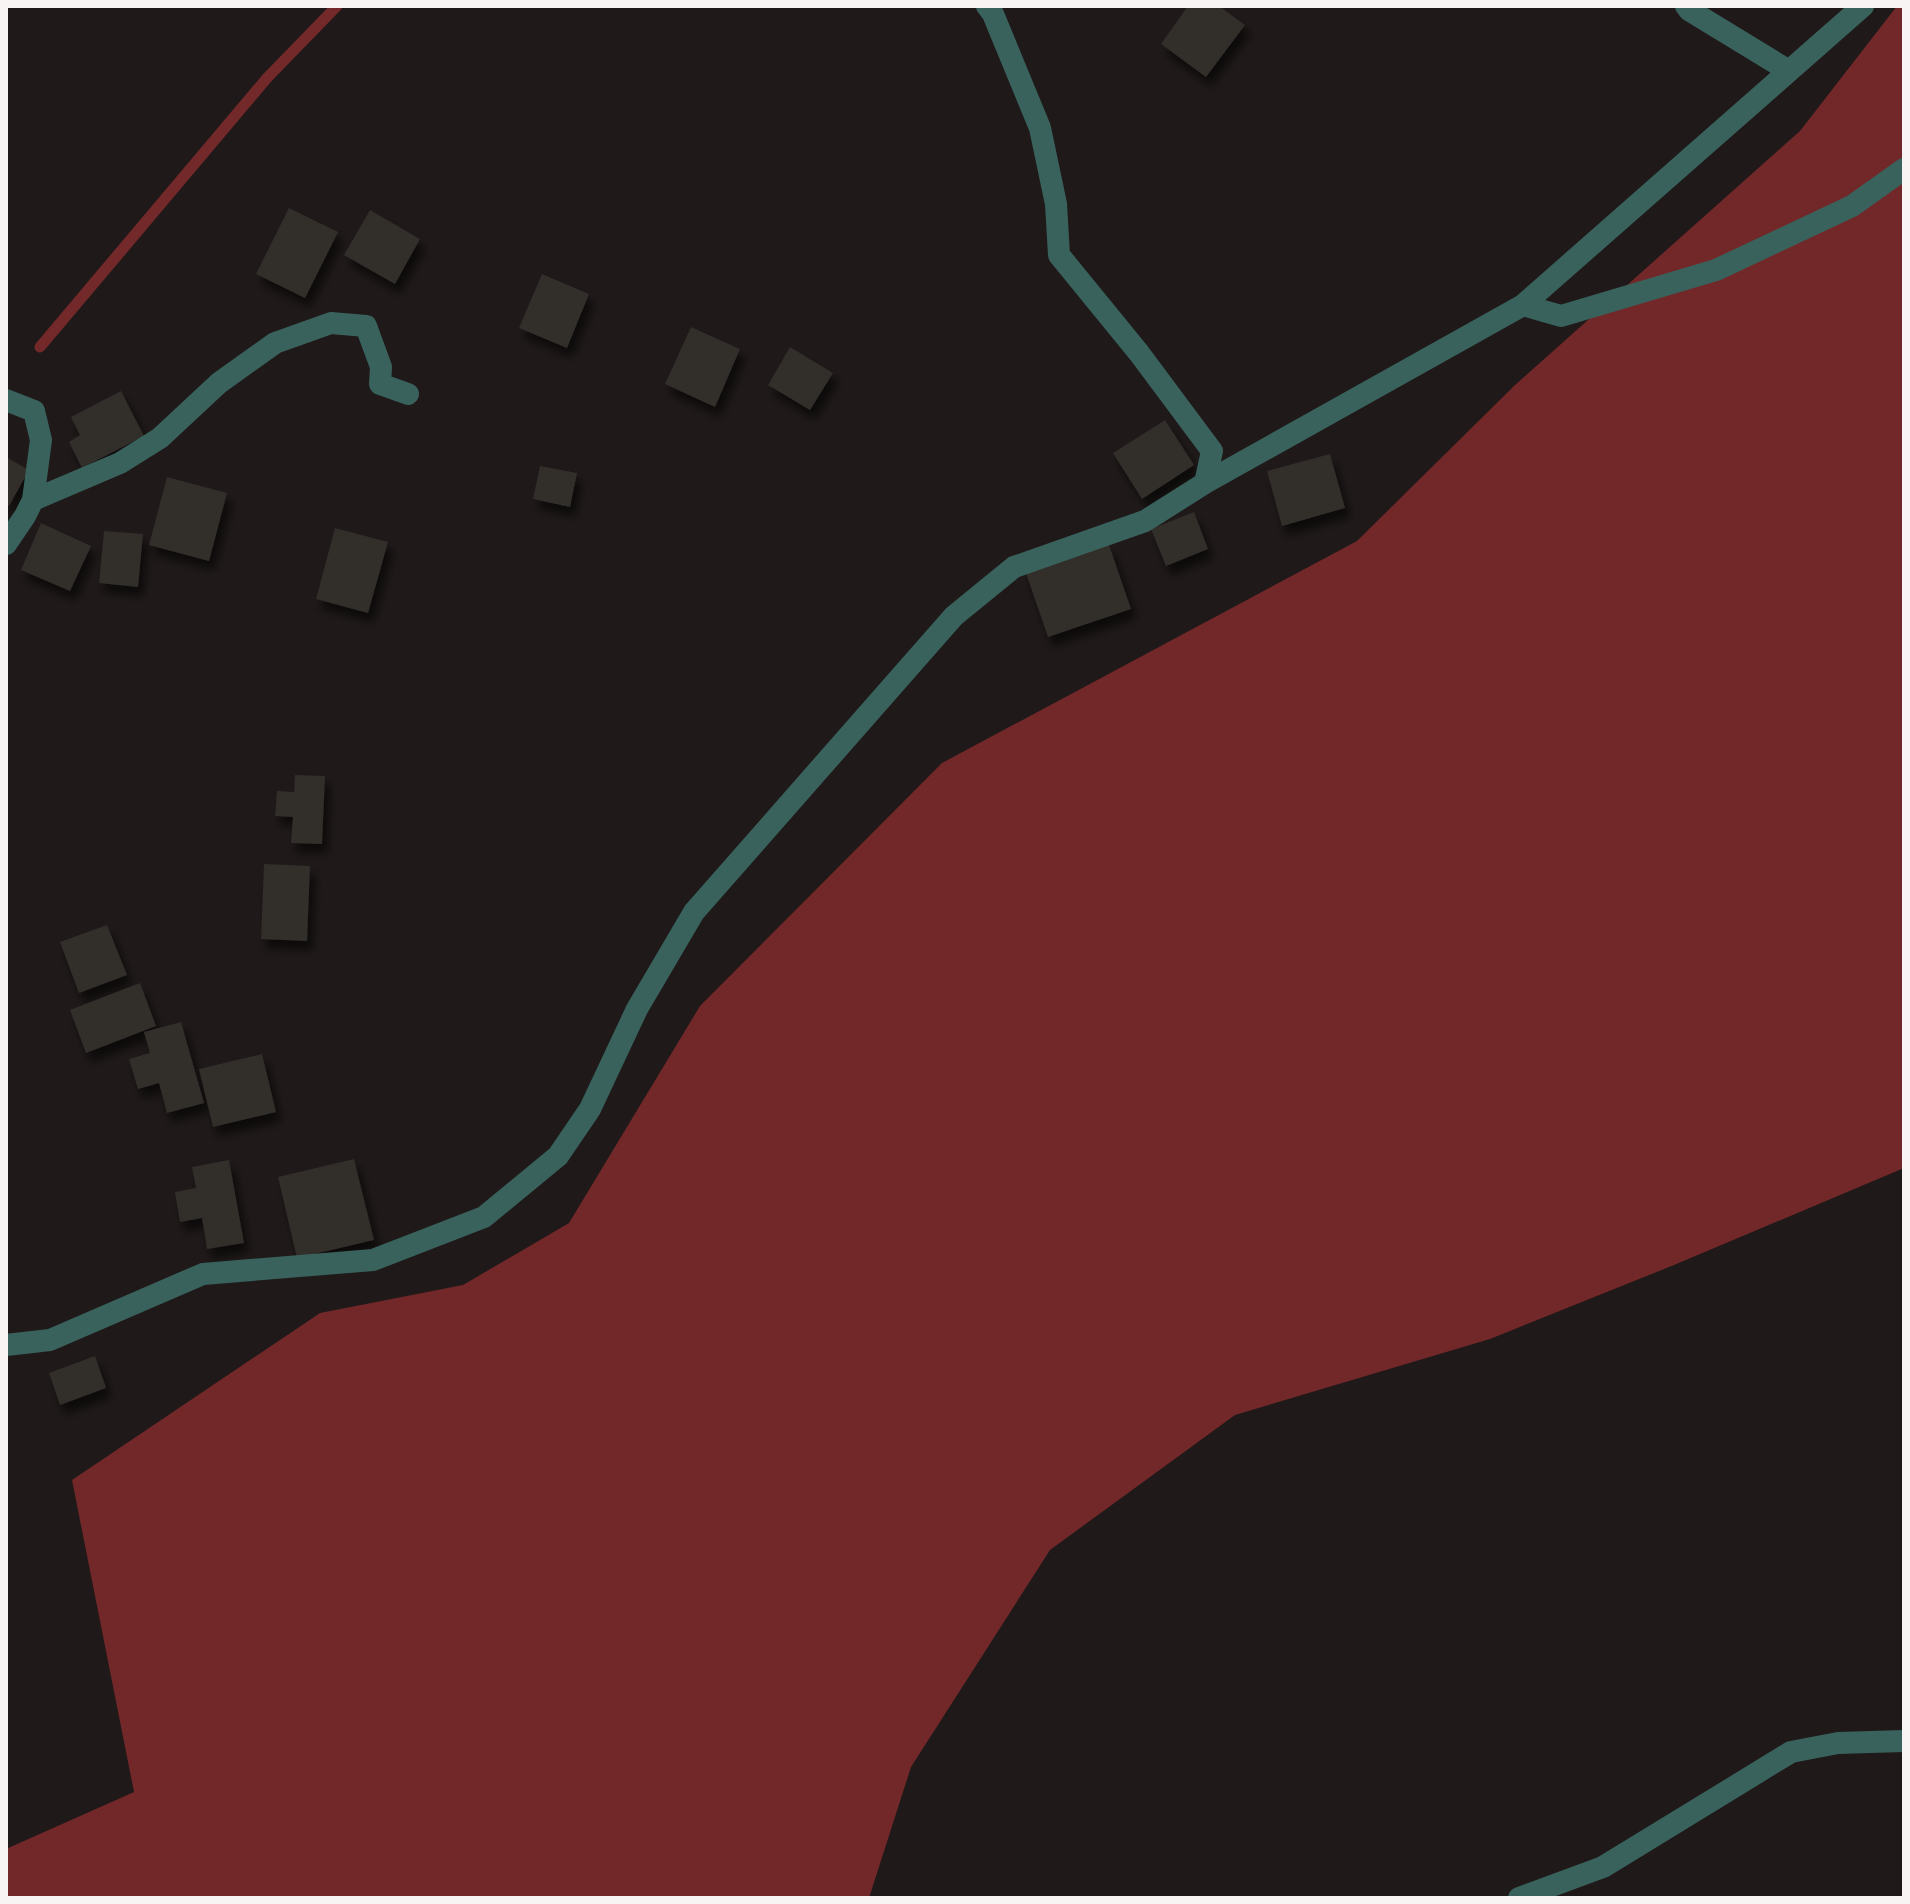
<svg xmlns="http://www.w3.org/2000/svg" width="1910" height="1904" font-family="'Fira Sans Condensed',sans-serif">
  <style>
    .forest { fill: #722829 }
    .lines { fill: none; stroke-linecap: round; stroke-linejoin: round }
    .stream { stroke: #73292a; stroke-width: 11 }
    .building { fill: #332d2c; filter: url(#shadow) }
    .minor { stroke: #39625c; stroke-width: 22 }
  </style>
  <defs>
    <filter id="shadow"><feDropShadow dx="5" dy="9" stdDeviation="4" flood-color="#0009"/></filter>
  </defs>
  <rect width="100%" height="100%" fill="#1f1919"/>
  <path class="forest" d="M 1897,6 L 1904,6 L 1904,1168 L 1674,1265 L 1490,1339 L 1235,1415 L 1050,1550 L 911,1767 L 869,1898 L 6,1898 L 6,1849 L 134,1792 L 72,1480 L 320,1313 L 463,1285 L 569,1223 L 700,1006 L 942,763 L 1357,541 L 1515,385 L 1800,131 Z"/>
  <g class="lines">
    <path class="stream" d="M 40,347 L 267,78 L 337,6"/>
  </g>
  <path class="building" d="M 1188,6 L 1219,6 L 1245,25 L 1206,77 L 1161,44 Z
    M 289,208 L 338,232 L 305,298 L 256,274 Z
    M 370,210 L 420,239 L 395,284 L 344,255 Z
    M 542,274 L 589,294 L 567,348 L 519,328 Z
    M 691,327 L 740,349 L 715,407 L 665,384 Z
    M 790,347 L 833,373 L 810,410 L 768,385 Z
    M 121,391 L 144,436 L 82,468 L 69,442 L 80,435 L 71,417 Z
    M 1165,420 L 1194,465 L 1142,499 L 1113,453 Z
    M 1330,454 L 1345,508 L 1282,526 L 1267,471 Z
    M 6,457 L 29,470 L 9,506 L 6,504 Z
    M 540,466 L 577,473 L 570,507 L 533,499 Z
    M 167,477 L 227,493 L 209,561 L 149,545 Z
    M 1194,512 L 1208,549 L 1166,566 L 1151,529 Z
    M 41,523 L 91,546 L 70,591 L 21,570 Z
    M 335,528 L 388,542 L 368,613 L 316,599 Z
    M 104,531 L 143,534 L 138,587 L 99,583 Z
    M 1109,545 L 1131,609 L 1048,637 L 1026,573 Z
    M 295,775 L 325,776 L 322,844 L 291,843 L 293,817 L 275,816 L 277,791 L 294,792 Z
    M 264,864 L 310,866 L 307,941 L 261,939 Z
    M 107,925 L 127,975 L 79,993 L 60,942 Z
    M 140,983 L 156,1026 L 86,1053 L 70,1010 Z
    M 181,1022 L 204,1103 L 167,1113 L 159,1083 L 138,1089 L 129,1059 L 150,1053 L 144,1032 Z
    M 262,1054 L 276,1112 L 213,1127 L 199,1069 Z
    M 354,1159 L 374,1240 L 297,1258 L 278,1177 Z
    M 229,1160 L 244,1243 L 207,1249 L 202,1218 L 180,1222 L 175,1192 L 196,1188 L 192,1167 Z
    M 95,1356 L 106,1388 L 60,1405 L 49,1373 Z"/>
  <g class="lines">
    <path class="minor" d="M 1686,6 L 1689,10 L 1789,71
      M 1523,305 L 1561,316 L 1716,270 L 1852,206 L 1904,169
      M 6,400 L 34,411 L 41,440 L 33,500 L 25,516 L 6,544
      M 1205,483 L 1523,305 L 1863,6
      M 33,500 L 120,463 L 160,438 L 219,383 L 275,343 L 331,323 L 366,326 L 381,367 L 380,384 L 408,394
      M 6,1345 L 50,1340 L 203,1274 L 373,1260 L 484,1217 L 558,1156 L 590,1109 L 637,1009 L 694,912 L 954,616 L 1014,567 L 1145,521 L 1205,483 L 1212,451 L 1139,353 L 1059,255 L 1056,204 L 1040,128 L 993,14 L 987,6
      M 1519,1898 L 1603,1867 L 1791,1752 L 1838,1743 L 1904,1741"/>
  </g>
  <rect width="1910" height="1904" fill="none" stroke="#f8f4f3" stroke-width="16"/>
</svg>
